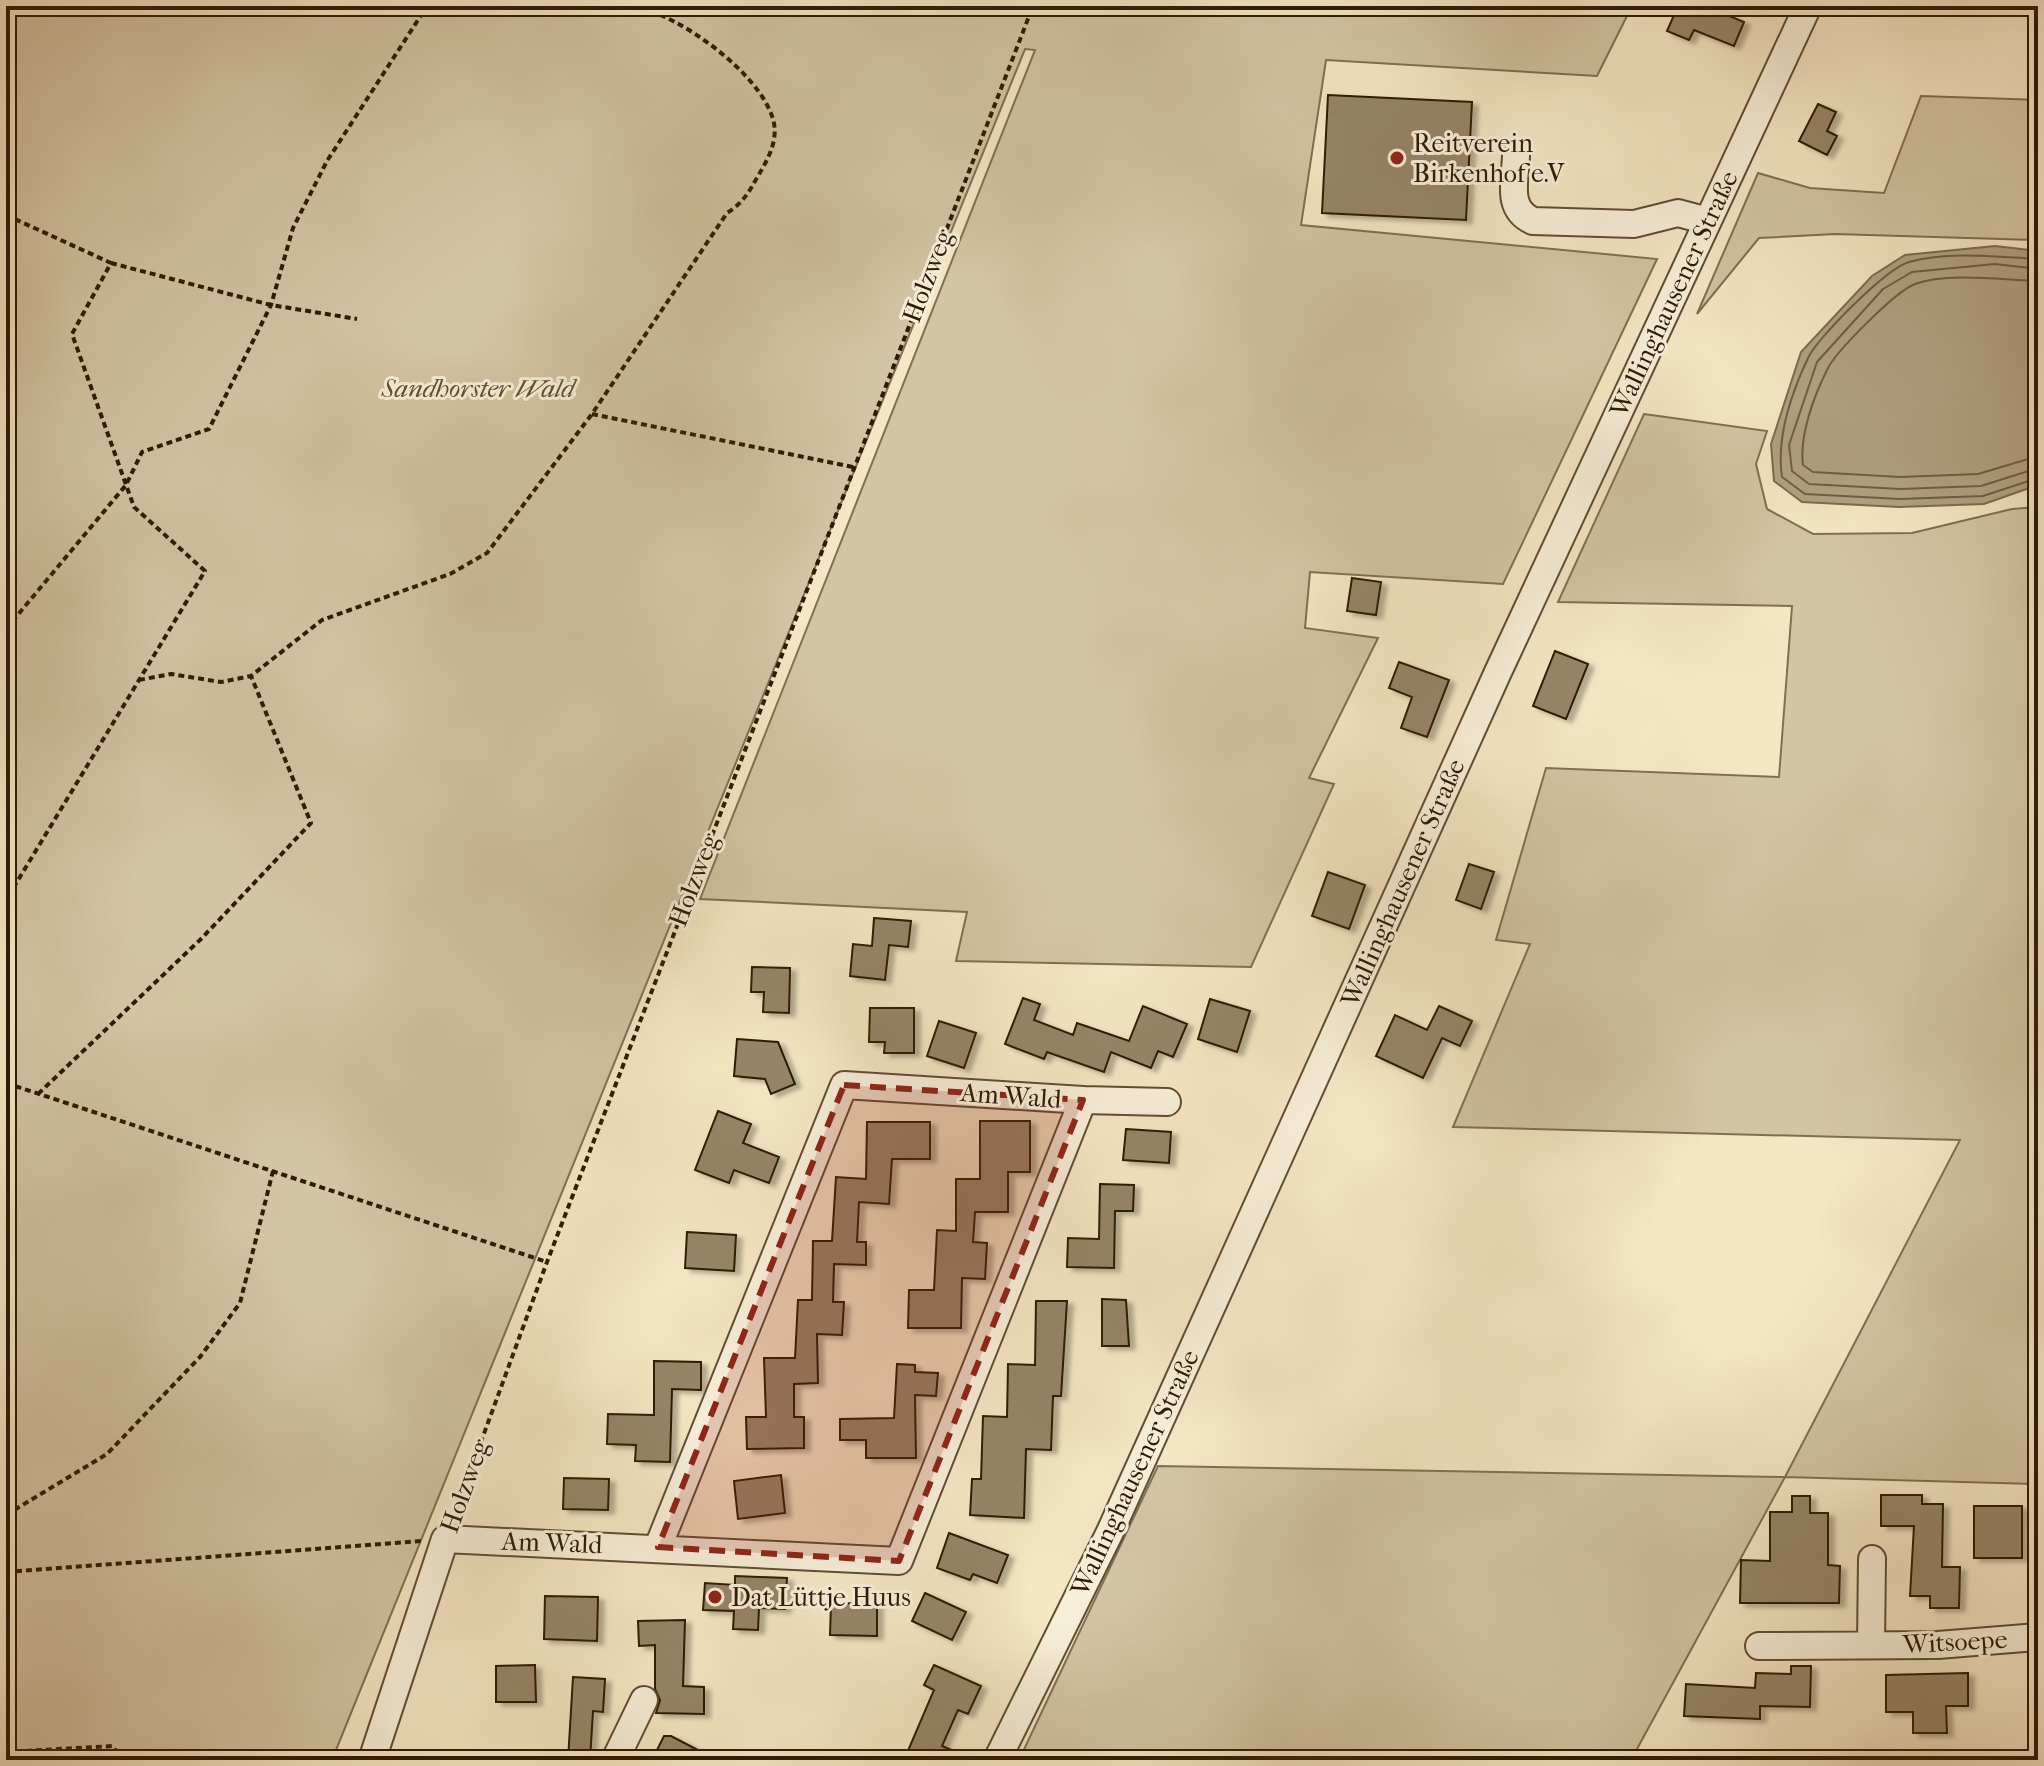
<svg xmlns="http://www.w3.org/2000/svg" width="2044" height="1766" font-family="'IM FELL French Canon',serif">
  <style>
    .green { fill: #d3c4a3; stroke: #816f54; stroke-width: 2 }
    .water { fill: #b2a183; stroke: #7e6b50; stroke-width: 2 }
    .lines { fill: none; stroke-linecap: round; stroke-linejoin: round }
    .shore { stroke: #705e44; stroke-width: 2 }
    .building { fill: #968568; stroke: #2f1a04; stroke-width: 2; filter: url(#shadow) }
    .minor-casing { stroke: #604d34; stroke-width: 30 }
    .path { stroke: #2f1a04; stroke-width: 4; stroke-dasharray: 6 4; stroke-linecap: butt }
    .minor { stroke: #f8efd9; stroke-width: 26 }
    .marked { fill: #8f2418; fill-opacity: 0.2; stroke: #8f2418; stroke-width: 6; stroke-dasharray: 16 10; stroke-linejoin: round }
    .poi-dot { fill: #8f2418; stroke: #f8efd9; stroke-width: 3 }
    .labels { text-anchor: middle; dominant-baseline: central; stroke-width: 6; stroke-linejoin: round; paint-order: stroke }
    .poi-label { font-size: 26px; fill: #2f1a04; stroke: #f8efd9; text-anchor: start }
    .street-label { font-size: 26px; fill: #2f1a04; stroke: #f8efd9 }
    .park-label { font-size: 26px; font-style: italic; fill: #604d34; stroke: #f8efd9 }
  </style>
  <defs>
    <filter id="shadow"><feDropShadow dx="6" dy="3.5" stdDeviation="2" flood-color="#0004"/></filter>
  </defs>
  <rect width="100%" height="100%" fill="#f5e7c4"/>
  <filter id="stains"><feTurbulence type="fractalNoise" baseFrequency=".0025" numOctaves="4"/><feColorMatrix values="0 0 0 0 .2 0 0 0 0 .09 0 0 0 0 .02 0 0 0 .5 -.17"/></filter>
  <radialGradient id="worn" r=".72"><stop offset=".6" stop-color="#630" stop-opacity="0"/><stop offset="1" stop-color="#630" stop-opacity=".3"/></radialGradient>
  <path class="green" d="M 6,6 L 1632,6 L 1597,76 L 1326,60 L 1301,225 L 1657,259 L 1503,584 L 1310,572 L 1305,628 L 1378,638 L 1309,778 L 1334,784 L 1251,967 L 956,961 L 967,912 L 700,899 L 1035,50 L 1025,49 L 332,1760 L 6,1760 Z
    M 1921,96 L 2038,100 L 2038,240 L 1835,234 L 1759,238 L 1697,314 L 1758,173 L 1810,188 L 1884,193 Z
    M 1644,414 L 1767,431 L 1756,464 L 1767,509 L 1813,534 L 1912,533 L 2012,509 L 2038,507 L 2038,1484 L 1785,1477 L 1631,1760 L 1019,1760 L 1158,1466 L 1785,1477 L 1960,1140 L 1453,1127 L 1530,944 L 1496,940 L 1546,768 L 1779,777 L 1792,606 L 1558,602 Z"/>
  <path class="water" d="M 1995,246 L 2038,251 L 2038,485 L 1984,504 L 1899,507 L 1802,502 L 1774,481 L 1771,444 L 1801,352 L 1872,276 L 1905,255 Z"/>
  <g class="lines">
    <path class="shore" d="M 2038,259 C 1996,257 1951,251 1909,262 C 1887,268 1817,338 1808,358 C 1791,394 1776,438 1782,477 L 1805,494 L 1900,499 L 1983,496 L 2038,478
      M 2038,269 L 1995,264 L 1912,272 L 1883,289 L 1817,362 L 1789,445 L 1792,471 L 1809,484 L 1900,489 L 1981,486 L 2038,468
      M 2038,281 C 2002,280 1949,272 1915,284 C 1896,291 1835,352 1827,370 C 1814,396 1799,436 1803,465 L 1813,472 L 1900,477 L 1978,474 L 2038,456"/>
  </g>
  <path class="building" d="M 1678,6 L 1705,6 L 1744,22 L 1734,46 L 1694,30 L 1689,40 L 1667,31 Z
    M 1328,95 L 1472,102 L 1466,220 L 1322,213 Z
    M 1818,104 L 1836,112 L 1827,131 L 1837,136 L 1827,155 L 1799,141 Z
    M 1352,578 L 1381,582 L 1376,615 L 1347,611 Z
    M 1555,651 L 1588,664 L 1566,719 L 1533,706 Z
    M 1399,662 L 1449,680 L 1427,737 L 1401,728 L 1412,697 L 1389,688 Z
    M 1469,864 L 1494,872 L 1481,909 L 1456,900 Z
    M 1328,872 L 1365,885 L 1349,929 L 1312,916 Z
    M 874,918 L 911,921 L 908,947 L 889,945 L 885,980 L 850,976 L 853,944 L 872,946 Z
    M 752,967 L 790,968 L 789,1013 L 763,1012 L 764,992 L 751,992 Z
    M 1023,998 L 1040,1004 L 1034,1020 L 1073,1035 L 1077,1023 L 1129,1041 L 1143,1006 L 1187,1024 L 1173,1057 L 1158,1051 L 1151,1068 L 1111,1052 L 1104,1072 L 1047,1052 L 1044,1059 L 1005,1044 Z
    M 1210,999 L 1250,1011 L 1237,1052 L 1198,1039 Z
    M 1439,1006 L 1472,1021 L 1460,1046 L 1442,1038 L 1423,1078 L 1376,1056 L 1395,1015 L 1427,1030 Z
    M 870,1008 L 914,1008 L 914,1053 L 884,1053 L 885,1042 L 869,1042 Z
    M 939,1021 L 976,1033 L 964,1068 L 927,1056 Z
    M 737,1039 L 778,1042 L 795,1084 L 771,1094 L 765,1079 L 734,1076 Z
    M 718,1111 L 751,1124 L 743,1143 L 779,1157 L 769,1183 L 734,1170 L 729,1183 L 695,1170 Z
    M 980,1121 L 1030,1121 L 1030,1172 L 1008,1172 L 1008,1212 L 975,1212 L 973,1242 L 987,1243 L 985,1279 L 962,1278 L 961,1328 L 908,1328 L 909,1290 L 934,1290 L 937,1230 L 956,1231 L 956,1179 L 980,1179 Z
    M 867,1122 L 930,1122 L 930,1159 L 892,1159 L 889,1204 L 859,1202 L 857,1242 L 866,1242 L 866,1265 L 834,1264 L 833,1302 L 844,1302 L 842,1335 L 817,1334 L 818,1383 L 794,1384 L 794,1417 L 804,1417 L 804,1448 L 747,1449 L 746,1417 L 766,1417 L 764,1358 L 795,1358 L 798,1300 L 812,1300 L 813,1241 L 832,1241 L 836,1177 L 866,1179 Z
    M 1126,1129 L 1171,1132 L 1169,1163 L 1123,1160 Z
    M 1100,1184 L 1134,1185 L 1133,1211 L 1115,1211 L 1114,1268 L 1067,1267 L 1068,1238 L 1099,1239 Z
    M 687,1232 L 736,1235 L 734,1271 L 685,1268 Z
    M 1102,1299 L 1126,1300 L 1129,1346 L 1102,1346 Z
    M 1036,1301 L 1067,1301 L 1061,1396 L 1053,1396 L 1051,1450 L 1026,1449 L 1024,1518 L 970,1515 L 972,1479 L 981,1479 L 983,1416 L 1007,1417 L 1008,1364 L 1035,1365 Z
    M 654,1361 L 701,1362 L 701,1390 L 672,1389 L 670,1462 L 635,1461 L 636,1445 L 607,1444 L 608,1414 L 654,1415 Z
    M 897,1364 L 915,1365 L 915,1372 L 938,1373 L 936,1396 L 915,1395 L 916,1458 L 866,1458 L 866,1440 L 840,1440 L 840,1419 L 894,1418 Z
    M 781,1475 L 785,1513 L 738,1519 L 734,1481 Z
    M 564,1478 L 609,1479 L 608,1510 L 563,1509 Z
    M 1881,1495 L 1922,1495 L 1922,1504 L 1943,1504 L 1942,1567 L 1960,1567 L 1959,1608 L 1930,1608 L 1930,1596 L 1910,1596 L 1914,1526 L 1881,1526 Z
    M 1792,1496 L 1810,1496 L 1810,1513 L 1828,1513 L 1828,1565 L 1840,1566 L 1839,1603 L 1740,1603 L 1741,1560 L 1770,1561 L 1770,1512 L 1792,1512 Z
    M 1974,1506 L 2022,1506 L 2022,1558 L 1974,1558 Z
    M 949,1533 L 1008,1555 L 997,1583 L 973,1574 L 970,1580 L 937,1568 Z
    M 735,1576 L 787,1578 L 785,1609 L 759,1608 L 758,1630 L 733,1629 L 734,1611 L 703,1610 L 705,1583 L 735,1585 Z
    M 925,1593 L 966,1612 L 952,1640 L 912,1621 Z
    M 545,1596 L 598,1597 L 597,1641 L 544,1639 Z
    M 831,1603 L 877,1604 L 877,1636 L 830,1635 Z
    M 685,1620 L 683,1686 L 704,1687 L 704,1714 L 656,1713 L 660,1700 L 655,1689 L 655,1645 L 639,1646 L 638,1621 Z
    M 535,1665 L 536,1702 L 496,1702 L 496,1666 Z
    M 934,1665 L 981,1686 L 968,1714 L 958,1710 L 942,1746 L 975,1760 L 904,1760 L 934,1690 L 924,1685 Z
    M 1791,1666 L 1811,1666 L 1810,1707 L 1760,1706 L 1760,1719 L 1684,1716 L 1686,1684 L 1755,1688 L 1756,1673 L 1791,1674 Z
    M 1968,1673 L 1968,1706 L 1946,1706 L 1947,1733 L 1913,1733 L 1913,1712 L 1886,1712 L 1886,1675 Z
    M 573,1677 L 605,1679 L 603,1712 L 593,1711 L 590,1760 L 568,1760 Z
    M 664,1736 L 671,1736 L 717,1760 L 652,1760 Z"/>
  <g class="lines">
    <g class="minor-casing">
      <path id="minor" d="M 1516,156 C 1515,182 1506,209 1533,221 L 1634,224 L 1678,213 L 1708,221
        M 1083,1100 L 1167,1102
        M 1871,1645 L 1872,1559
        M 1759,1646 L 1938,1645 L 2038,1637
        M 372,1760 L 445,1539 L 899,1561 L 1083,1100 L 844,1085 L 658,1547
        M 615,1760 L 644,1700
        M 997,1760 L 1110,1532 L 1498,672 L 1808,6"/>
    </g>
    <path class="path" d="M 6,215 L 111,263 L 72,334 L 134,507 L 205,571 L 6,900
      M 111,263 L 271,305 L 357,319
      M 592,414 L 853,467
      M 6,629 L 126,485 L 142,452 L 209,429 L 271,305 L 293,228 L 327,161 L 427,6
      M 139,680 L 171,674 L 221,682 L 251,676 L 322,620 L 450,574 L 487,553 L 592,414 L 727,213 C 743,203 749,192 758,176 C 768,159 779,140 773,119 C 759,72 680,16 635,6
      M 6,1083 L 547,1262
      M 38,1094 L 202,938 L 311,823 L 251,676
      M 6,1515 L 107,1454 L 200,1357 L 240,1303 L 273,1171
      M 453,1518 L 547,1262 L 1033,6
      M 6,1572 L 422,1541
      M 6,1752 L 113,1746 L 121,1760"/>
    <use href="#minor" class="minor"/>
  </g>
  <path class="marked" d="M 844,1085 L 1083,1100 L 899,1561 L 658,1547 Z"/>
  <g class="poi-dot">
    <circle cx="1397" cy="158" r="8"/>
    <circle cx="715" cy="1597" r="8"/>
  </g>
  <g class="labels">
    <g class="poi-label">
      <text x="1413" y="143">Reitverein<tspan x="1413" dy="30">Birkenhof e.V</tspan></text>
      <text x="731" y="1597">Dat Lüttje Huus</text>
    </g>
    <g class="street-label">
      <text transform="translate(928 276) rotate(-69)">Holzweg</text>
      <text transform="translate(1674 294) rotate(-65)">Wallinghausener Straße</text>
      <text transform="translate(694 880) rotate(-69)">Holzweg</text>
      <text transform="translate(1403 883) rotate(-66)">Wallinghausener Straße</text>
      <text transform="translate(1011 1096) rotate(4)">Am Wald</text>
      <text transform="translate(1135 1473) rotate(-65)">Wallinghausener Straße</text>
      <text transform="translate(465 1486) rotate(-70)">Holzweg</text>
      <text transform="translate(552 1543) rotate(2)">Am Wald</text>
      <text transform="translate(1955 1642) rotate(-3)">Witsoepe</text>
    </g>
    <g class="park-label">
      <text x="478" y="388">Sandhorster Wald</text>
    </g>
  </g>
  <rect width="2044" height="1766" fill="none" stroke="#f5e7c4" stroke-width="32"/>
  <rect x="8" y="8" width="2028" height="1750" fill="none" stroke="#2f1a04" stroke-width="4"/>
  <rect x="16" y="16" width="2012" height="1734" fill="none" stroke="#2f1a04" stroke-width="2"/>
  <rect width="100%" height="100%" filter="url(#stains)"/>
  <rect width="100%" height="100%" fill="url(#worn)"/>
</svg>
